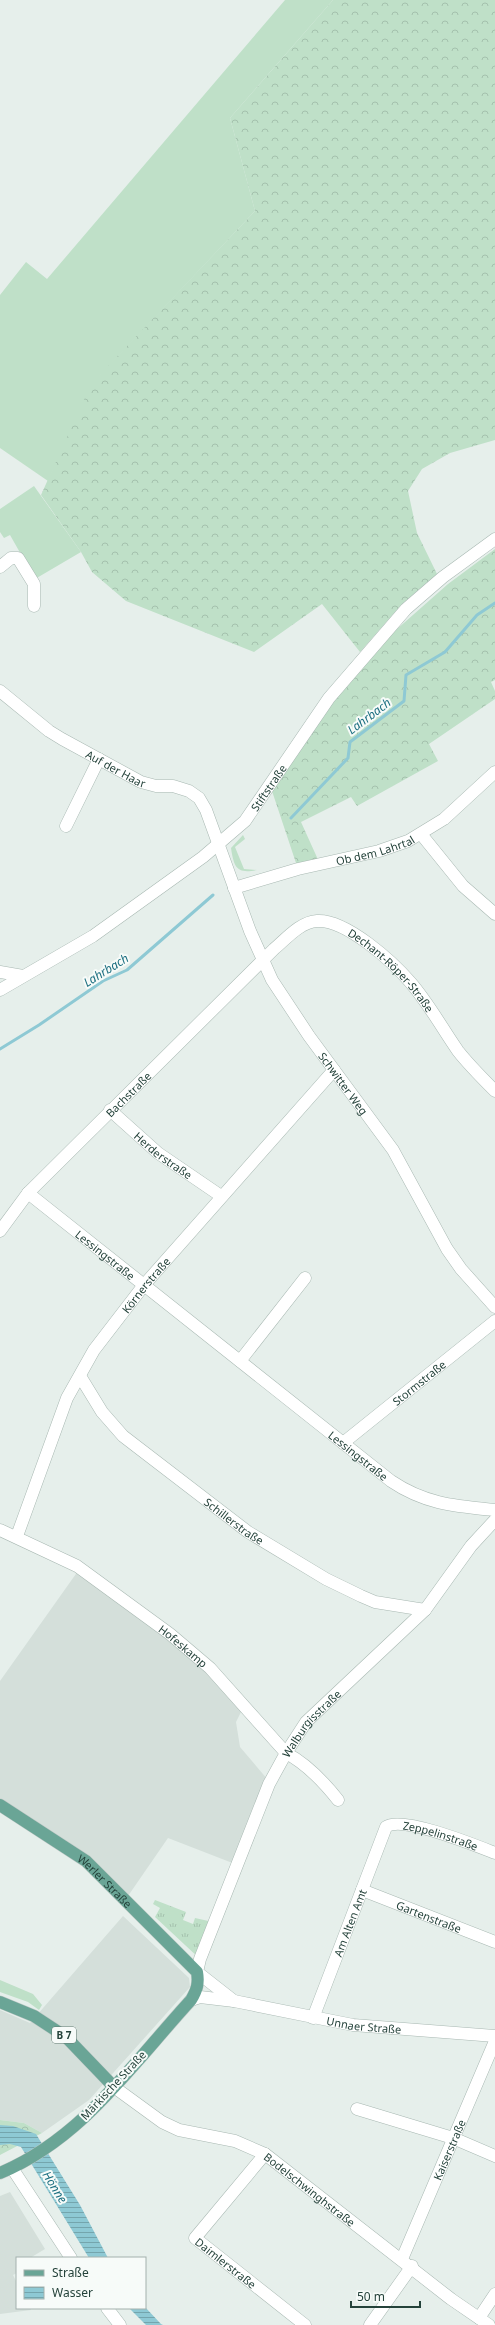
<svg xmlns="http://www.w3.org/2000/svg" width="495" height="2325" font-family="'Noto Sans',sans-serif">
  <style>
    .built { fill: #d4dfda }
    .grass { fill: #bfe0c8 }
    .forest { fill: url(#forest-crowns) }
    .park { fill: url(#park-tufts) }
    .water { fill: url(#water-rules) }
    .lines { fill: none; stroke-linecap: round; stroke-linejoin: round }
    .stream { stroke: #8ec9d4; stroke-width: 3 }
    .minor-casing { stroke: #a8b8b2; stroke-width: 13 }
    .major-casing { stroke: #c2cac8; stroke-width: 13 }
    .minor { stroke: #fff; stroke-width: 12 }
    .major { stroke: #6aa596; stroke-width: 12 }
    .labels { text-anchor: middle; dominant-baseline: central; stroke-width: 4; stroke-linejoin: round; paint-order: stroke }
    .shield { fill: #f7fbf9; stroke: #637a73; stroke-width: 1 }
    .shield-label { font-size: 10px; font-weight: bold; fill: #24423a }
    .street-label { font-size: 11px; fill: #24423a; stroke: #f7fbf9 }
    .water-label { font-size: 12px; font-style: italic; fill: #1c6f80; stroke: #f7fbf9 }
  </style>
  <defs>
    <pattern id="forest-crowns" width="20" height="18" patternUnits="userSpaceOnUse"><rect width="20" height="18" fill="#bfe0c8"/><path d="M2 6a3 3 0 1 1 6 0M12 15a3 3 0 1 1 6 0" fill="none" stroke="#a4c1ad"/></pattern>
    <pattern id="park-tufts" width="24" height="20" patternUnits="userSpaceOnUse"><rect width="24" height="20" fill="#bfe0c8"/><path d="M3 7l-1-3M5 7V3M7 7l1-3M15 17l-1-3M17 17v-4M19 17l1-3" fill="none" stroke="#a4c1ad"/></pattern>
    <pattern id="water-rules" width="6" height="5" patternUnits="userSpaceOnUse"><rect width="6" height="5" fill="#8ec9d4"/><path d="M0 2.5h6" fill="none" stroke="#74a5ad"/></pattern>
  </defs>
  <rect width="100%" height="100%" fill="#e6efeb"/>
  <path class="built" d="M 78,1571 L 168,1638 L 208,1672 L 242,1710 L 236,1722 L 240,1747 L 268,1780 L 235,1864 L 168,1838 L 128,1896 L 0,1800 L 0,1681 Z
    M 123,1916 L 189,1978 L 190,1987 L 89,2100 L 42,2133 L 24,2123 L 0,2120 L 0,2010 L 30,2023 Z
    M 10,2192 L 45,2249 L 30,2258 L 17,2258 L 17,2273 L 13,2275 L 17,2283 L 17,2308 L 30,2308 L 31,2310 L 0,2314 L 0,2196 Z"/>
  <path class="grass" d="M 285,0 L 333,0 L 230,118 L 255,211 L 92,384 L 48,481 L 0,448 L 0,295 L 26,262 L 47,279 Z
    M 34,486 L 81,552 L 35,579 L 10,535 L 4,538 L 0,532 L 0,509 Z
    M 243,835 L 245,839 L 235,847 L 244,869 L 257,870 C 237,874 234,868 231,848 Z
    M 0,1980 L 33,1994 L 42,2005 L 39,2010 L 28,2002 L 0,1992 Z"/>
  <path class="forest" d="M 333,0 L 495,0 L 495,440 L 450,453 L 422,469 L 408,491 L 417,533 L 437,574 L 402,604 L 360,652 L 322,604 L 254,652 L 126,601 L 92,572 L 81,552 L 41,495 L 91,384 L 255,211 L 230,118 Z
    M 495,549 L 495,680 L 491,682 L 495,691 L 495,699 L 429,744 L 438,761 L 357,806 L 351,797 L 301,822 L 320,864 L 298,869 L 270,785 L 362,660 L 448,584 Z
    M 0,2120 L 24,2123 L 42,2133 L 0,2155 Z"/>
  <path class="park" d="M 155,1900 L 186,1912 L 183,1920 L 193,1924 L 195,1918 L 213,1922 L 200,1959 L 155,1917 L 160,1908 L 153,1904 Z"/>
  <path class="water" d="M 0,2125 L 13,2126 L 36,2134 L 80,2205 L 108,2258 L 89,2258 L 21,2147 L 10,2144 L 0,2145 Z
    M 145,2307 L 161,2324 L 163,2325 L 146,2325 L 129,2308 Z"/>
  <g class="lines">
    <path class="stream" d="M 291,818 L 348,758 L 350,742 L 404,701 L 406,675 L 445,652 L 477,615 L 495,603
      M 0,1049 L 39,1025 L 103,981 L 127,970 L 213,895"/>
    <g class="minor-casing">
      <g id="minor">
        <path d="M 0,567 L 11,558 L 18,558 L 34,584 L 34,606"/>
        <path id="s1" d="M 0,691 L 49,731 L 62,739 L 141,782 L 156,786 L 173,786 L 189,791 L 199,798 L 206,810 L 250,931 L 272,980 L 309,1036 L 393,1150 L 447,1249 L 461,1269 L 495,1307"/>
        <path d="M 66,826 L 99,759"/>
        <path d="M 421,834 L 463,886 L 495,914"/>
        <path id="s2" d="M 234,888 L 298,869 L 379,851 L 408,841 L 444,819 L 495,772"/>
        <path d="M 0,972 L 23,976"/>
        <path id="s3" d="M 0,990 L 93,936 L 203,857 L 245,821 L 329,698 L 406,609 L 443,577 L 495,539"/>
        <path id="s4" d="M 110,1110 L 158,1153 L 221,1196"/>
        <path id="s5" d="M 28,1193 L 391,1481 C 425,1504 455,1506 495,1510"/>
        <path id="s6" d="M 0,1231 L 28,1193 L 274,949 C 286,939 300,922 317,921 C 346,919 393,962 411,983 C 429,1004 442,1028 458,1051 C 469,1065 482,1078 495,1091"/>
        <path d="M 240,1361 L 305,1278"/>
        <path id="s7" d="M 80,1376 L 102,1412 L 123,1436 L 248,1532 L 326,1579 L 361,1596 L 375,1602 L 425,1610"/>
        <path id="s8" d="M 343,1443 L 495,1321"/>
        <path id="s9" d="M 0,1530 L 77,1566 L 170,1634 L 210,1668 L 286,1753 C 307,1764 323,1781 338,1800"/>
        <path id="s10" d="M 17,1536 L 67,1398 L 94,1350 L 144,1285 L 334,1070"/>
        <path id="s11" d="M 362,1890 L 495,1942"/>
        <path id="s12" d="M 191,2000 L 200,1997 L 234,2001 L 353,2025 L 495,2036"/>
        <path id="s13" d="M 234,2001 L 197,1972 L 200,1959 L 269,1784 L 286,1753 L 306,1722 L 425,1610 L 471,1546 L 495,1520"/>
        <path id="s14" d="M 313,2018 L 386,1827 C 401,1815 477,1846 495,1853"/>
        <path id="s15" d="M 114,2087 L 162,2122 L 179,2130 L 235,2141 L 265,2154 L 451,2299 L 489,2325"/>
        <path d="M 357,2109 L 453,2138 L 495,2156"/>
        <path id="s16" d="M 265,2154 L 195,2238 L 305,2325"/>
        <path d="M 12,2168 L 71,2258"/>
        <path id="s17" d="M 402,2259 L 495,2041"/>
        <path d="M 107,2308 L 120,2325"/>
        <path d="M 479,2318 L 495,2294"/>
        <path d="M 370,2325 L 412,2266"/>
      </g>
    </g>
    <g class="major-casing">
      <g id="major">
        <path id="s18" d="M 0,1805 L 86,1861 L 197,1972 C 199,1983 197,1990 191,2000 C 133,2063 82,2139 0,2173"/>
        <path d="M 0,2002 L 34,2016 L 66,2037 L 114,2087"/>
      </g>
    </g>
    <use href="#minor" class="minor"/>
    <use href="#major" class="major"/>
  </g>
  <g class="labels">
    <rect class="shield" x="52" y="2027" width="24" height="16" rx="3"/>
    <g class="shield-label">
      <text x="64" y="2035">B 7</text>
    </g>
    <g class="street-label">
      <text stroke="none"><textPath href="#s1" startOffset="140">Auf der Haar</textPath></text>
      <text stroke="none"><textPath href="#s3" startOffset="339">Stiftstraße</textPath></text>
      <text stroke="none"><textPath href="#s2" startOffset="146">Ob dem Lahrtal</textPath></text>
      <text stroke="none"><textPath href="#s6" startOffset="538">Dechant-Röper-Straße</textPath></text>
      <text stroke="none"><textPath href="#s1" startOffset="552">Schwitter Weg</textPath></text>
      <text stroke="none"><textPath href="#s6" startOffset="188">Bachstraße</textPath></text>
      <text stroke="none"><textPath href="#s4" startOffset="70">Herderstraße</textPath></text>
      <text stroke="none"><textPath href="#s5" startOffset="99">Lessingstraße</textPath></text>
      <text stroke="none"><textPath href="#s10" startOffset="285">Körnerstraße</textPath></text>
      <text stroke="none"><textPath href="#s8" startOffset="97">Stormstraße</textPath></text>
      <text stroke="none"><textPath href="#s5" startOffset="422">Lessingstraße</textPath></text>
      <text stroke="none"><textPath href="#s7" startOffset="214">Schillerstraße</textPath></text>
      <text stroke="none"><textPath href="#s9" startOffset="218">Hofeskamp</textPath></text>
      <text stroke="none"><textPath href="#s13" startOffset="323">Walburgisstraße</textPath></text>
      <text stroke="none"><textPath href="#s14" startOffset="261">Zeppelinstraße</textPath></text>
      <text stroke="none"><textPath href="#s18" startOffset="130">Werler Straße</textPath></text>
      <text stroke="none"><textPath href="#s11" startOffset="72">Gartenstraße</textPath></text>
      <text stroke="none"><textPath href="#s14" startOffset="102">Am Alten Amt</textPath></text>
      <text stroke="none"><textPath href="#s12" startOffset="176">Unnaer Straße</textPath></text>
      <text transform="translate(113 2085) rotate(-47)">Märkische Straße</text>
      <text stroke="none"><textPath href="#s17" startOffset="119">Kaiserstraße</textPath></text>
      <text stroke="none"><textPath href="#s15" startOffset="225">Bodelschwinghstraße</textPath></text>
      <text stroke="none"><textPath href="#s16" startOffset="149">Daimlerstraße</textPath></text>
    </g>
    <g class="water-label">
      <text transform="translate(369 716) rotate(-37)">Lahrbach</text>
      <text transform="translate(106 970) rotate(-32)">Lahrbach</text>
      <text transform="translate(55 2187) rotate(58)">Hönne</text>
    </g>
  </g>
  <rect x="16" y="2257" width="130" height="52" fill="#f7fbf9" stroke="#a3b1ad"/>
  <rect x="24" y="2270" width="20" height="6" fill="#6aa596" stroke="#a3b1ad"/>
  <text x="52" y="2277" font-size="12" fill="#24423a">Straße</text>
  <rect x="24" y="2287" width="20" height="12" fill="url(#water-rules)" stroke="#a3b1ad"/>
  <text x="52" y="2297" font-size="12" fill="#24423a">Wasser</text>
  <path d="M351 2301v6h69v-6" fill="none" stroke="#24423a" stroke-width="2"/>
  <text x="357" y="2301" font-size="12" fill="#24423a" stroke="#f7fbf9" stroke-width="3" paint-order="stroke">50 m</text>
</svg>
